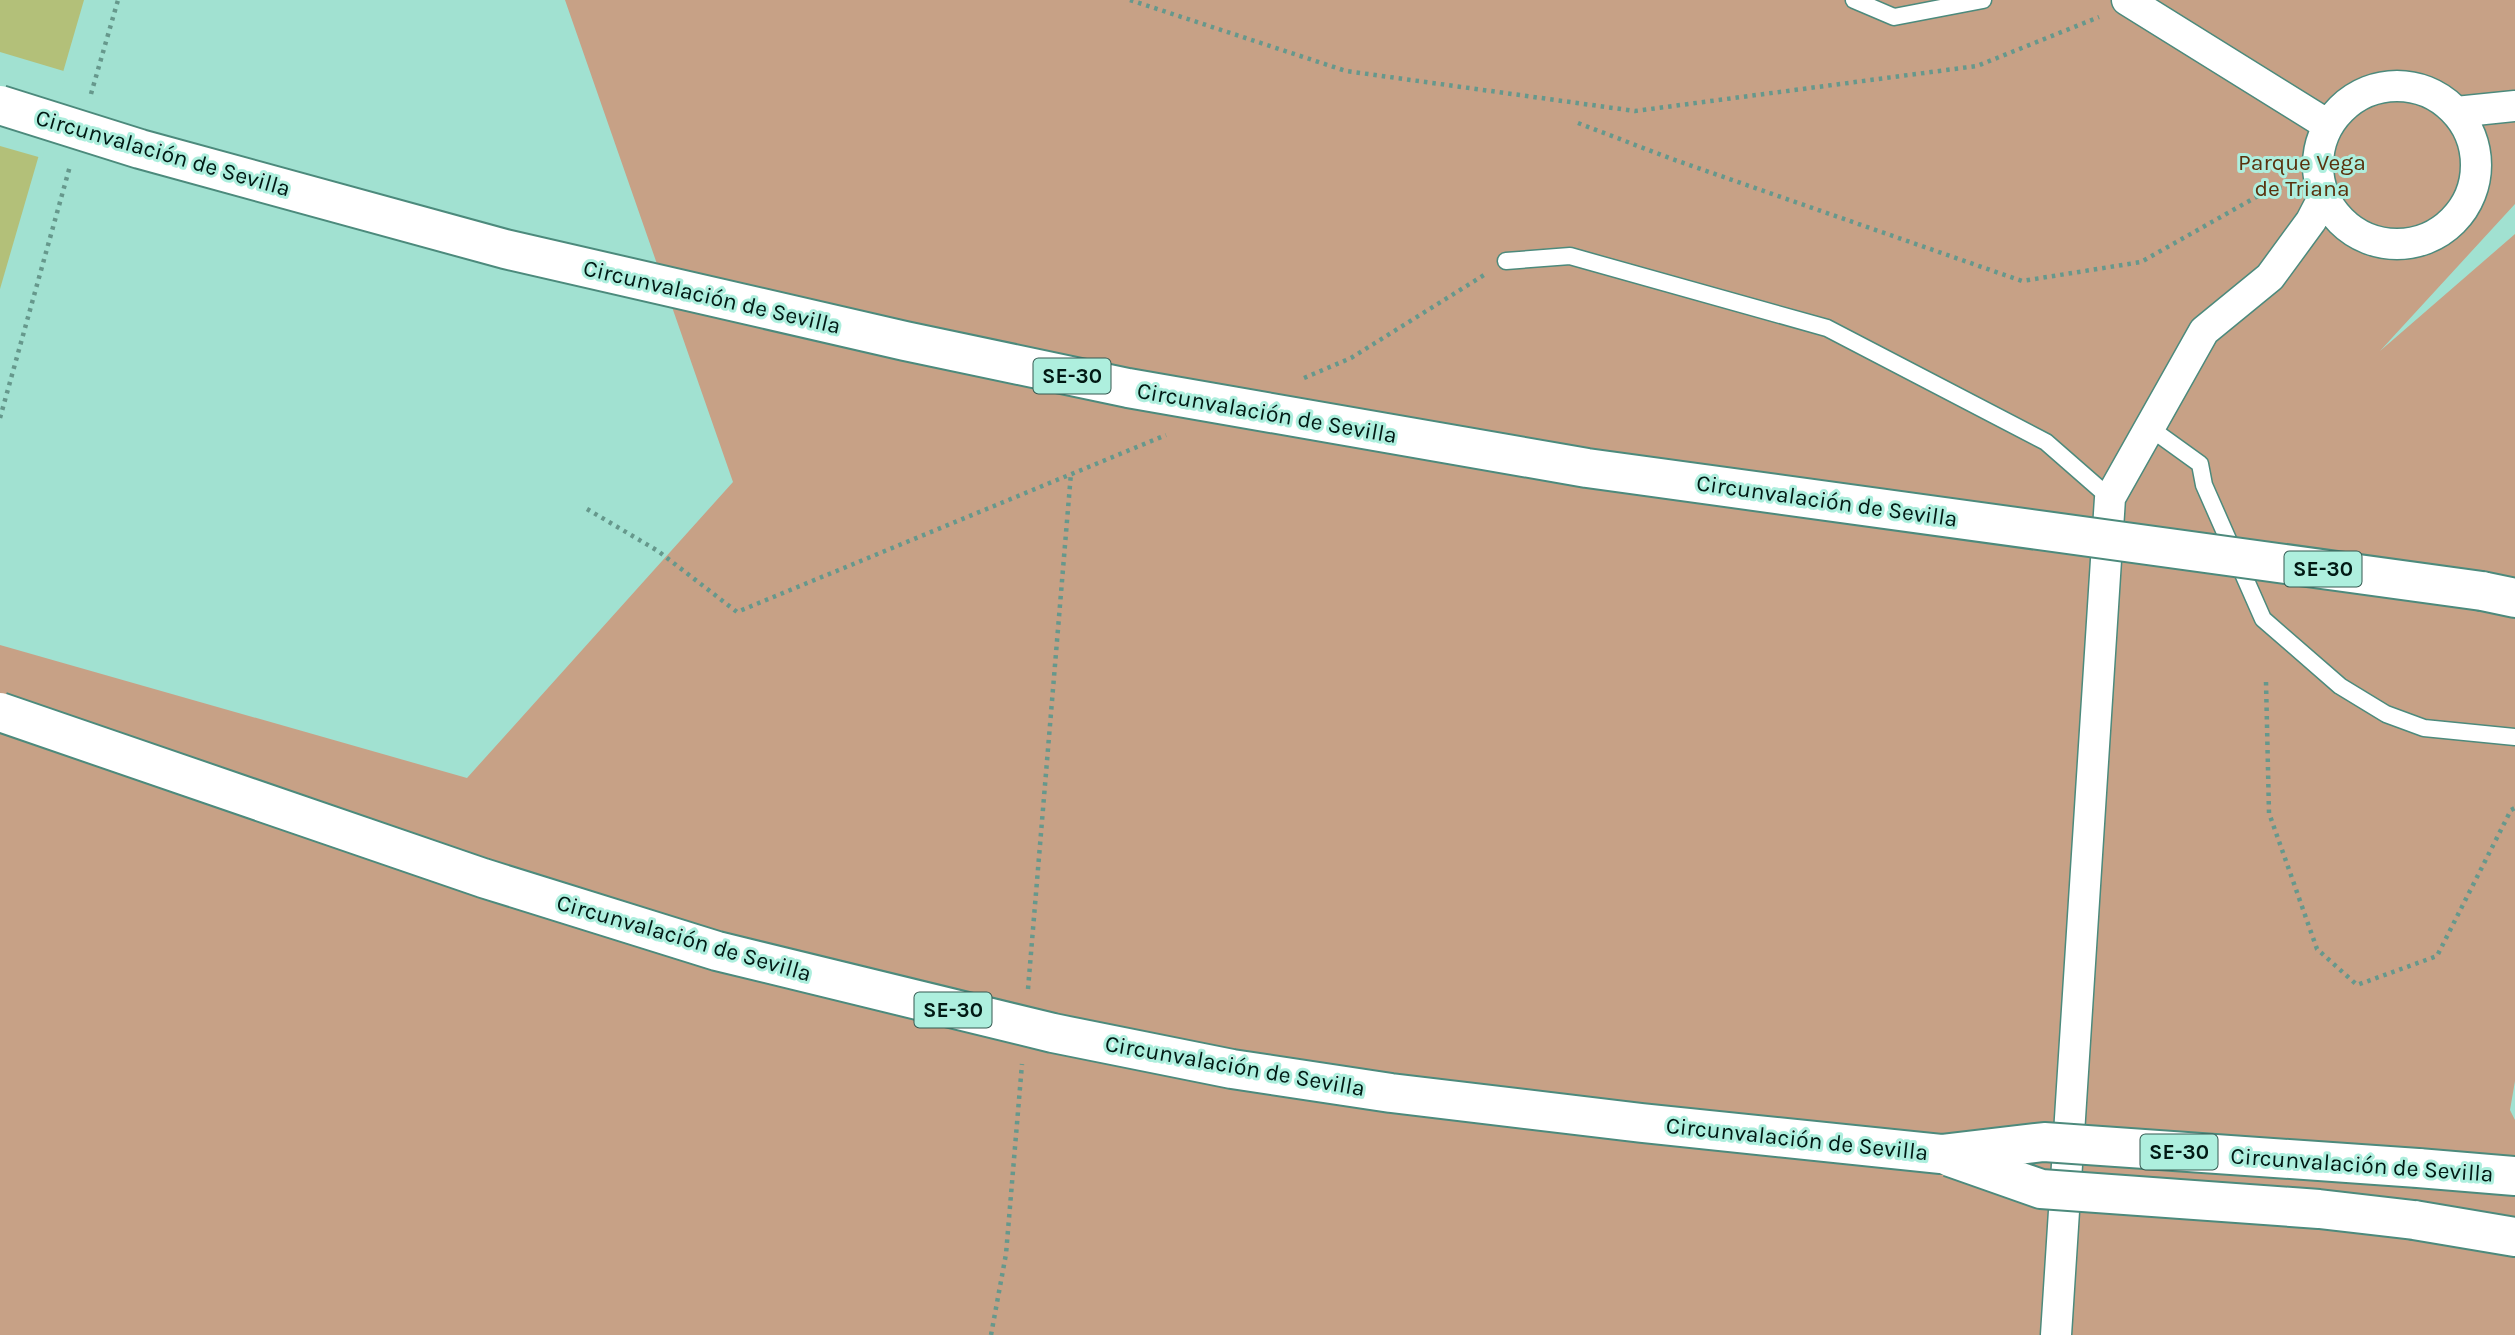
<svg xmlns="http://www.w3.org/2000/svg" width="2515" height="1335" font-family="Karla,sans-serif">
  <style>
    .green { fill: #c7a186 }
    .water { fill: #b3c079 }
    .pier { fill: #a1e1d1 }
    .lines { fill: none; stroke-linecap: round; stroke-linejoin: round }
    .service-casing { stroke: #4c8a7c; stroke-width: 19 }
    .minor-casing { stroke: #4c8a7c; stroke-width: 33 }
    .motorway-casing { stroke: #4c8a7c; stroke-width: 42 }
    .path { stroke: #66988c; stroke-width: 4.5; stroke-dasharray: 3.5 5; stroke-linecap: butt }
    .service { stroke: #fff; stroke-width: 16 }
    .minor { stroke: #fff; stroke-width: 30 }
    .motorway { stroke: #fff; stroke-width: 38 }
    .motorway-bridge-casing { stroke: #4c8a7c; stroke-width: 42; stroke-linecap: butt }
    .motorway-bridge { stroke: #fff; stroke-width: 38 }
    .labels { text-anchor: middle; dominant-baseline: central; stroke-width: 6; stroke-linejoin: round; paint-order: stroke }
    .shield { fill: #aeefde; stroke: #355951; stroke-width: 2 }
    .shield-label { font-size: 21px; font-weight: bold; fill: #011914 }
    .street-label { font-size: 23px; fill: #011914; stroke: #aeefde }
    .park-label { font-size: 23px; fill: #59310d; stroke: #aeefde }
  </style>
  <rect width="100%" height="100%" fill="#a1e1d1"/>
  <path class="green" d="M 565,0 L 2515,0 L 2515,204 L 2380,351 L 2515,234 L 2515,1081 L 2510,1110 L 2515,1120 L 2515,1335 L 0,1335 L 0,645 L 467,778 L 733,482 Z"/>
  <path class="water" d="M 0,0 L 84,0 L 0,289 Z"/>
  <path class="pier" d="M 0,52 L 67,72 L 42,158 L 0,146 Z"/>
  <g class="lines">
    <g class="service-casing">
      <path id="service" d="M 1854,0 L 1894,17 L 1983,0
        M 1506,261 L 1570,256 L 1827,328 L 2046,442 L 2110,498
        M 2150,428 L 2200,464 L 2204,485 L 2263,619 L 2340,686 L 2386,714 L 2424,728 L 2515,737"/>
    </g>
    <g class="minor-casing">
      <path id="minor" d="M 2127,0 L 2328,125
        M2318 165a79 79 0 1 1 158 0a79 79 0 1 1-158 0Z
        M 2456,112 L 2515,106
        M 2056,1335 L 2110,498 L 2204,331 L 2270,277 L 2311,221 L 2324,196"/>
    </g>
    <g class="motorway-casing">
      <path id="motorway" d="M 2482,591 L 2515,598
        M 2418,1168 L 2515,1176
        M 2414,1220 L 2515,1237"/>
    </g>
    <path class="path" d="M 1130,0 L 1346,71 L 1635,111 L 1977,66 L 2099,17
      M 91,94 L 118,0
      M 1578,123 L 1672,159 L 2022,281 L 2141,262 L 2265,192 L 2291,185
      M 1304,378 L 1351,358 L 1484,275
      M 0,418 L 70,166
      M 587,509 L 658,551 L 737,612 L 1166,435
      M 2266,682 L 2269,813 L 2317,949 L 2357,985 L 2437,956 L 2511,810 L 2515,808
      M 1028,989 L 1071,473
      M 991,1335 L 1006,1254 L 1022,1064"/>
    <use href="#service" class="service"/>
    <use href="#minor" class="minor"/>
    <use href="#motorway" class="motorway"/>
    <g class="motorway-bridge-casing">
      <path id="motorway-bridge" d="M 0,105 L 140,149 L 505,249 L 905,341 L 1128,388 L 1587,468 L 2482,591
        M 0,712 L 483,878 L 717,951 L 1053,1033 L 1232,1069 L 1391,1093 L 1642,1123 L 1941,1154 L 2044,1142 L 2418,1168
        M 1950,1157 L 2041,1189 L 2319,1209 L 2414,1220"/>
    </g>
    <use href="#motorway-bridge" class="motorway-bridge"/>
  </g>
  <g class="labels">
    <g class="shield">
      <rect x="1033.5" y="358.5" width="77" height="35" rx="5"/>
      <rect x="2284.5" y="551.5" width="77" height="35" rx="5"/>
      <rect x="914.5" y="992.5" width="77" height="35" rx="5"/>
      <rect x="2140.5" y="1134.5" width="77" height="35" rx="5"/>
    </g>
    <g class="shield-label">
      <text x="1072" y="376">SE-30</text>
      <text x="2323" y="569">SE-30</text>
      <text x="953" y="1010">SE-30</text>
      <text x="2179" y="1152">SE-30</text>
    </g>
    <g class="street-label">
      <text transform="translate(163 153) rotate(16)">Circunvalación de Sevilla</text>
      <text transform="translate(712 297) rotate(13)">Circunvalación de Sevilla</text>
      <text transform="translate(1267 413) rotate(10)">Circunvalación de Sevilla</text>
      <text transform="translate(1827 501) rotate(8)">Circunvalación de Sevilla</text>
      <text transform="translate(684 938) rotate(16)">Circunvalación de Sevilla</text>
      <text transform="translate(1235 1066) rotate(10)">Circunvalación de Sevilla</text>
      <text transform="translate(1797 1139) rotate(6)">Circunvalación de Sevilla</text>
      <text transform="translate(2362 1165) rotate(4)">Circunvalación de Sevilla</text>
    </g>
    <g class="park-label">
      <text x="2302" y="162">Parque Vega<tspan x="2302" dy="26">de Triana</tspan></text>
    </g>
  </g>
</svg>
